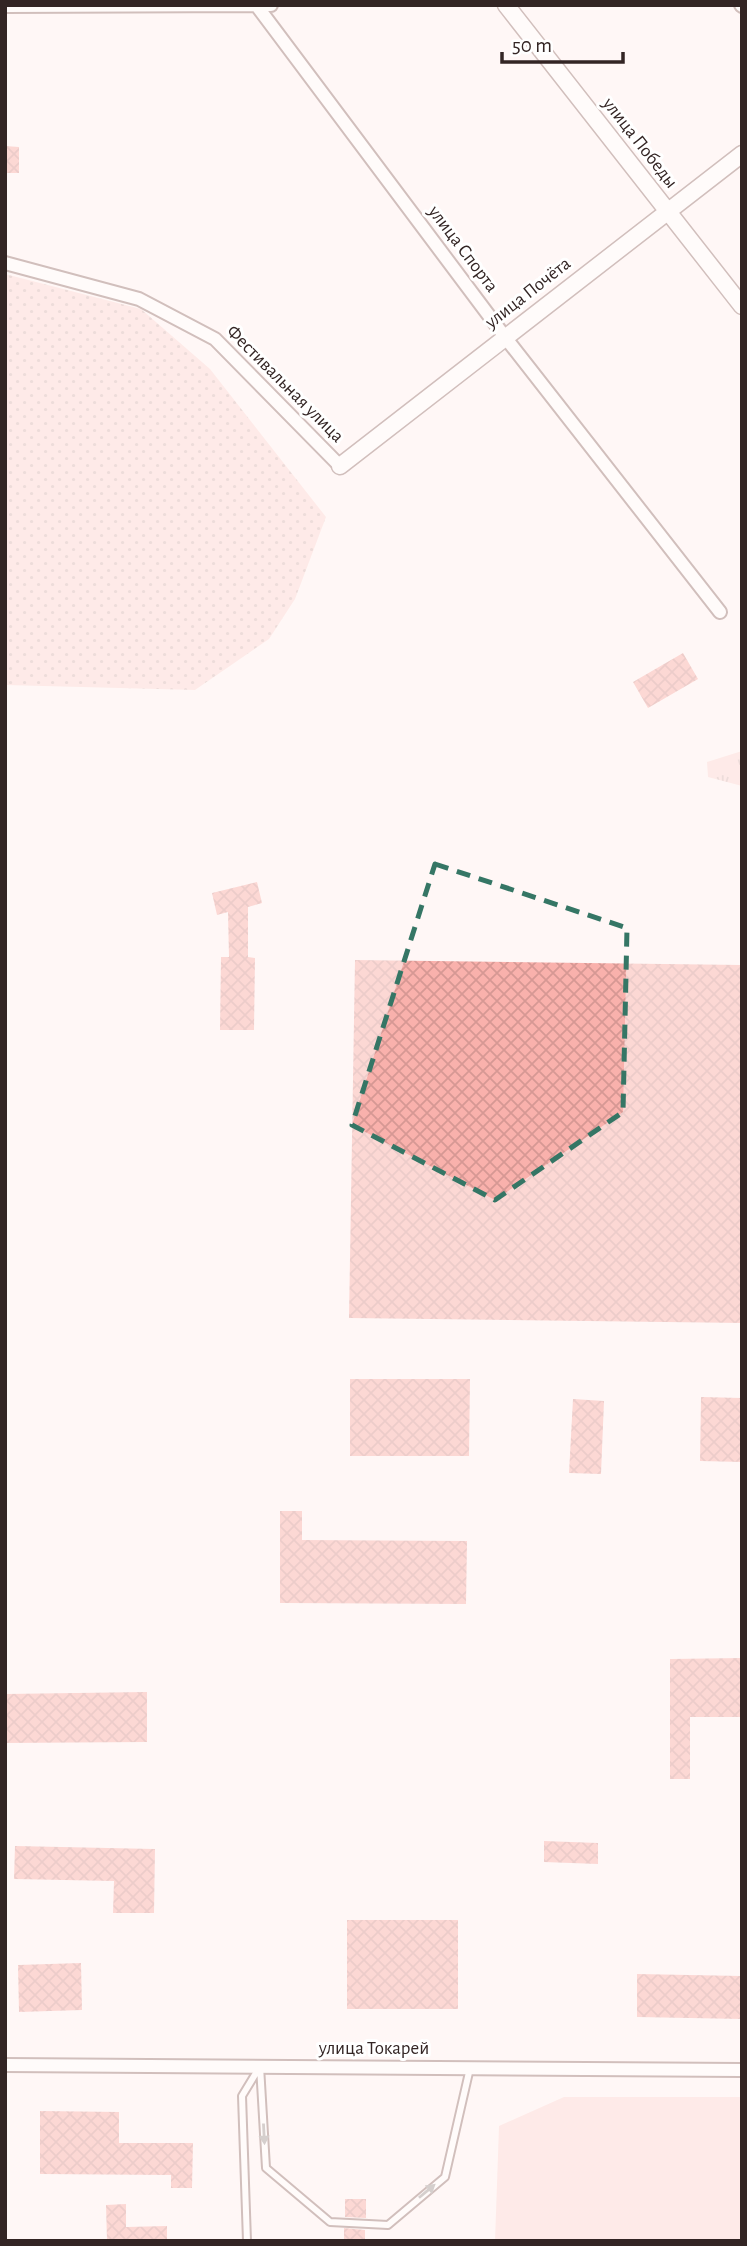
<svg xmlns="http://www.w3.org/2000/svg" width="747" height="2246" font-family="'Alegreya Sans',sans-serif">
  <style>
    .grass { fill: url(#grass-tufts) }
    .garden { fill: url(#garden-dots) }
    .pitch { fill: #fcdad7 }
    .building { fill: url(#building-cross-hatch) }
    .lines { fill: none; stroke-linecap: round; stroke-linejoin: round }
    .service-casing { stroke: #9a7a77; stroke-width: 10 }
    .minor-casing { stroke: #9a7a77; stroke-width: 16 }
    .tertiary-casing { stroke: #9a7a77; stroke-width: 19 }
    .service { stroke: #fff; stroke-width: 6 }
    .minor { stroke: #fff; stroke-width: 12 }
    .tertiary { stroke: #fff; stroke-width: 16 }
    .oneway { fill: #a39d9c }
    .marked { fill: none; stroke: #357665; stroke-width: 5; stroke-dasharray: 14 9; stroke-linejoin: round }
    .labels { text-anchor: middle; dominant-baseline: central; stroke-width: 6; stroke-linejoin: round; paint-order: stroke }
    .street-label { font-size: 19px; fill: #332524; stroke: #fff }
  </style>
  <defs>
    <pattern id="grass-tufts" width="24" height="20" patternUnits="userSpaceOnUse" patternTransform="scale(1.75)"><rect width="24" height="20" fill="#fcdad7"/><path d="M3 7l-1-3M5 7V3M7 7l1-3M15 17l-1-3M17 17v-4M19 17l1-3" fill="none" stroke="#d8bbb8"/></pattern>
    <pattern id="garden-dots" width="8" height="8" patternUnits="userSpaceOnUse" patternTransform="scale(1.75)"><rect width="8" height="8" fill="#fcdad7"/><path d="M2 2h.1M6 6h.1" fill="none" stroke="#d8bbb8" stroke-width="1.8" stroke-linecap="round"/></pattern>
    <pattern id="building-cross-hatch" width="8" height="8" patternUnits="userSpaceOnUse" patternTransform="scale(1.75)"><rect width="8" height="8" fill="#f9b1ac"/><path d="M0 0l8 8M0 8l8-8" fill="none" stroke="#d69894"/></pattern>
  </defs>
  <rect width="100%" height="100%" fill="#fff7f6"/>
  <path class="grass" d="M 742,751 L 742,786 L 708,777 L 707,762 Z"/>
  <path class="garden" d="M 5,274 L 141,309 L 210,369 L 326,517 L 295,599 L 269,639 L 195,690 L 5,685 Z"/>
  <path class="pitch" d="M 564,2097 L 742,2097 L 742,2241 L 495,2241 L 499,2126 Z"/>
  <path class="building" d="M 5,146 L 19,147 L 19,173 L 5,173 Z
    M 683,653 L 698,679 L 648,708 L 633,682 Z
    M 257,882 L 262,903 L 248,907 L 248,957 L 255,958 L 254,1030 L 220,1030 L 221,957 L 229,957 L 228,912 L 217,915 L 212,893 Z
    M 355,960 L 742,965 L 742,1323 L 349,1318 Z
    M 350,1379 L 470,1379 L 469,1456 L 350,1456 Z
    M 701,1397 L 742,1398 L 742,1462 L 700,1461 Z
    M 573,1399 L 604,1401 L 601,1474 L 569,1473 Z
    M 280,1511 L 302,1511 L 302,1540 L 467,1541 L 466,1604 L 280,1603 Z
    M 742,1658 L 742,1717 L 690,1717 L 690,1779 L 670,1779 L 670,1659 Z
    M 147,1692 L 147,1742 L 5,1743 L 5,1694 Z
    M 544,1841 L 598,1843 L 598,1864 L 544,1862 Z
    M 15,1846 L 155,1849 L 154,1913 L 113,1913 L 114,1881 L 14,1879 Z
    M 347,1920 L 458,1920 L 458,2009 L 347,2009 Z
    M 81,1963 L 82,2010 L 19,2012 L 18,1965 Z
    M 637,1974 L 742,1976 L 742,2019 L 637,2017 Z
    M 40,2111 L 119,2112 L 119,2143 L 193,2143 L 192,2188 L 171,2188 L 171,2175 L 40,2174 Z
    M 345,2199 L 366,2199 L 366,2218 L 345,2217 Z
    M 126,2204 L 126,2227 L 167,2226 L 167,2241 L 107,2241 L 106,2205 Z
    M 344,2228 L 365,2230 L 365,2241 L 344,2241 Z"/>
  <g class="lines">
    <g class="service-casing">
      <path id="service" d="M 260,2066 L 266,2168 L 330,2222 L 388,2225 L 445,2177 L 470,2068
        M 247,2241 L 242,2096 L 259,2068"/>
    </g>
    <g class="minor-casing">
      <path id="minor" d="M 741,5 L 742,6
        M 5,6 L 271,5
        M 257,6 L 505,337 L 720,612
        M 5,263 L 139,299 L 215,339 L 340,466
        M 5,2065 L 742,2070"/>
    </g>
    <g class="tertiary-casing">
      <path id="tertiary" d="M 506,5 L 742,306
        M 340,466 L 742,154"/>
    </g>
    <use href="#service" class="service"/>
    <use href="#minor" class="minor"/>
    <use href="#tertiary" class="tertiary"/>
  </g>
  <defs><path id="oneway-solid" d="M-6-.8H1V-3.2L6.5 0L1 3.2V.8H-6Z" transform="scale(1.75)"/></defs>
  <g class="oneway">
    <use href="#oneway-solid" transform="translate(264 2134) rotate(87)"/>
    <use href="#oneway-solid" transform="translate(427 2191) rotate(-40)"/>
  </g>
  <path d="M0 0H747V2246H0ZM 435,864 L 627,928 L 623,1112 L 495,1200 L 352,1125 Z" fill="#fff7f6" fill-opacity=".55" fill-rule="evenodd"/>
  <path class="marked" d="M 435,864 L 627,928 L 623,1112 L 495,1200 L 352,1125 Z"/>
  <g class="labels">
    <g class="street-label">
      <text transform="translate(640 143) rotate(52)">улица Победы</text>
      <text transform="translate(463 249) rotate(53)">улица Спорта</text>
      <text transform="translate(528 293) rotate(-38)">улица Почёта</text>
      <text transform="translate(285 384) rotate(45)">Фестивальная улица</text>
      <text x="374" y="2048">улица Токарей</text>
    </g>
  </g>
  <rect width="747" height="2246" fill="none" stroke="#332524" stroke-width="14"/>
  <path d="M502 52v10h121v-10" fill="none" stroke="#332524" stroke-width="3.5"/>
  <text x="512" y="52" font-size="21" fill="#332524" stroke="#ffffff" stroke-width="5" paint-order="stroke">50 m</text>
</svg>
